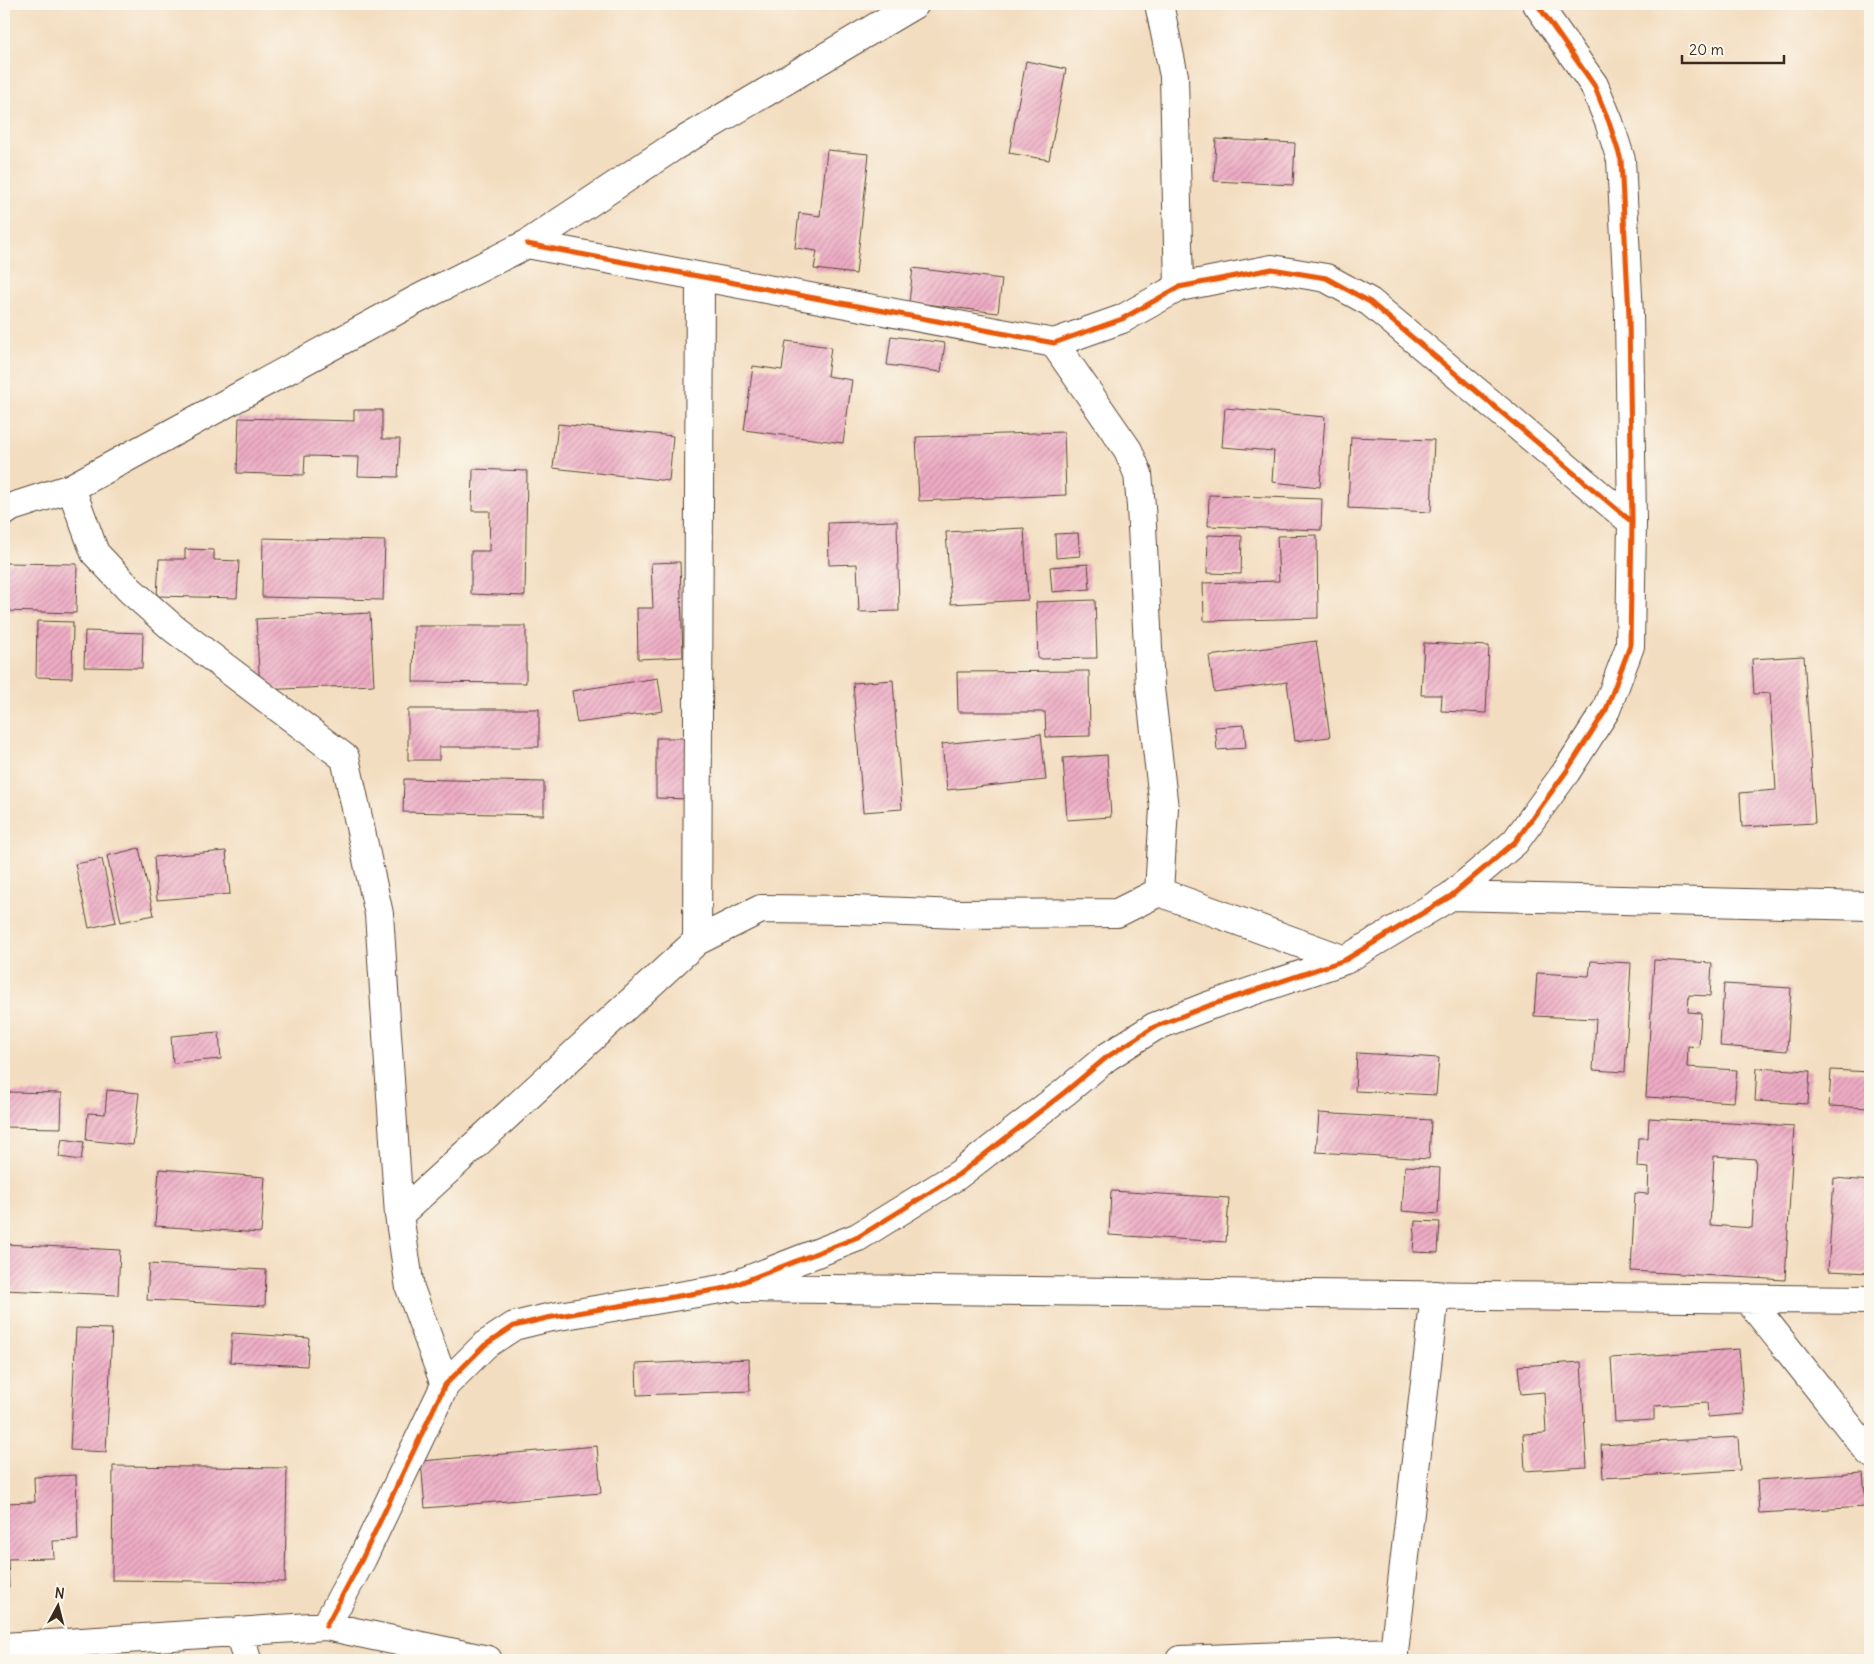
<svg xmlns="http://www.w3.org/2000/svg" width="1874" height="1664" font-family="Delius,sans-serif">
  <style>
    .building { fill: url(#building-hatch); fill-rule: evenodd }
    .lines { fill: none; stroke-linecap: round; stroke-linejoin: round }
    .minor-casing { stroke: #574536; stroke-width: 30 }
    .minor { stroke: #fff; stroke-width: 28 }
    .cycleway-casing { stroke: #fbf7ec; stroke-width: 8 }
    .cycleway { stroke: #e8590c; stroke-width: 5 }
  </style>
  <defs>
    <pattern id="building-hatch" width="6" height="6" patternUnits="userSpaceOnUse" patternTransform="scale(1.25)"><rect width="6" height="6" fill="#eeacc5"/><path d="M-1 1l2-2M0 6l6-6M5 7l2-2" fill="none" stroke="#c28c9f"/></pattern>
  </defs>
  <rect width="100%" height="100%" fill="#fbf7ec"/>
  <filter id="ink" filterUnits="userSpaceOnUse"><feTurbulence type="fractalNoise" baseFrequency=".02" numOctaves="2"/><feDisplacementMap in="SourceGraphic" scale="10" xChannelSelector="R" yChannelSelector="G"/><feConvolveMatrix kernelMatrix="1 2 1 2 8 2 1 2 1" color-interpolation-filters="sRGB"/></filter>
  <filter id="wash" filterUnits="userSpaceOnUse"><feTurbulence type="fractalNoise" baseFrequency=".0096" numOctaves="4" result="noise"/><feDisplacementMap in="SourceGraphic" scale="20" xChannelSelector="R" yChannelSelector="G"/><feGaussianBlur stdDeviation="1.12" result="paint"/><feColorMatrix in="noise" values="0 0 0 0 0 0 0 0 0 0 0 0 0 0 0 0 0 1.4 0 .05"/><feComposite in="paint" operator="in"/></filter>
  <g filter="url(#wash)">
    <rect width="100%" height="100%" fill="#f3ddc0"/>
    <g id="blocks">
      <path class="building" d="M 1026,61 L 1066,69 L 1049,160 L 1009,153 Z
        M 1216,139 L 1295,143 L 1293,185 L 1214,181 Z
        M 827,150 L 869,154 L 856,274 L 814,269 L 817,251 L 795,248 L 799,213 L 820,216 Z
        M 913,268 L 1002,279 L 998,313 L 909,302 Z
        M 891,336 L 945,343 L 941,372 L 887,365 Z
        M 786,341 L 831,347 L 827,376 L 852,380 L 843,443 L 744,430 L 753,366 L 782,370 Z
        M 1225,408 L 1325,417 L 1320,487 L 1272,482 L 1274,451 L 1222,447 Z
        M 354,410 L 382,410 L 382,439 L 400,439 L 398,477 L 358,476 L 359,457 L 305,456 L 304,475 L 237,473 L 239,418 L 354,421 Z
        M 558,424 L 673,436 L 669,481 L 553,468 Z
        M 1064,432 L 1066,495 L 919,501 L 916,437 Z
        M 1351,437 L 1434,440 L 1431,512 L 1348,508 Z
        M 473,469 L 527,471 L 525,596 L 471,594 L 471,551 L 489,551 L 490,511 L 472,511 Z
        M 1209,495 L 1322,499 L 1321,530 L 1208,526 Z
        M 897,521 L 899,611 L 859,612 L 857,564 L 829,565 L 828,523 Z
        M 1024,528 L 1028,600 L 951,604 L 946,532 Z
        M 1078,533 L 1080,556 L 1056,558 L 1055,534 Z
        M 1208,535 L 1242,536 L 1241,574 L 1207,573 Z
        M 1317,535 L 1318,618 L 1204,621 L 1203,583 L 1279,581 L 1277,536 Z
        M 263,538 L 385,541 L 383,600 L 262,597 Z
        M 185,549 L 214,550 L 214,560 L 239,561 L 237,598 L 157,596 L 159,559 L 185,559 Z
        M 680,562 L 683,657 L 638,659 L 637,608 L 653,608 L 651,563 Z
        M 4,563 L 77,564 L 76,613 L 4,611 Z
        M 1088,564 L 1090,589 L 1052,592 L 1050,567 Z
        M 1095,600 L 1097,658 L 1038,659 L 1036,602 Z
        M 370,613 L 374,685 L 260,690 L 256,619 Z
        M 37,621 L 73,622 L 72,678 L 36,677 Z
        M 414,626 L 526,626 L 526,683 L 413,682 Z
        M 85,631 L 143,633 L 142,668 L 84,667 Z
        M 1316,641 L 1330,737 L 1295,741 L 1287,682 L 1214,692 L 1209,656 Z
        M 1424,643 L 1489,646 L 1486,713 L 1441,711 L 1442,695 L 1421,695 Z
        M 1804,656 L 1815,823 L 1742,827 L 1740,793 L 1776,790 L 1770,693 L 1754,694 L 1752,659 Z
        M 1089,671 L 1090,736 L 1046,737 L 1045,712 L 958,712 L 957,672 Z
        M 658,678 L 663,711 L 577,723 L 572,691 Z
        M 893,680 L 902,809 L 863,812 L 853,683 Z
        M 408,709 L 539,709 L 539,747 L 439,747 L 439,760 L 408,760 Z
        M 1244,725 L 1246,748 L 1217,750 L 1215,727 Z
        M 1041,734 L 1046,780 L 947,790 L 942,744 Z
        M 656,738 L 690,738 L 690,799 L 656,798 Z
        M 1107,755 L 1111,817 L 1067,820 L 1063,758 Z
        M 404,779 L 544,782 L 544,815 L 403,812 Z
        M 139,848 L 154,915 L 121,922 L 107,856 Z
        M 226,851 L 230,894 L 157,900 L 154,857 Z
        M 102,859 L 116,922 L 89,928 L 75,864 Z
        M 1654,960 L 1712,963 L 1710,996 L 1689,995 L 1688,1012 L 1701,1013 L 1699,1047 L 1688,1046 L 1687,1067 L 1737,1070 L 1734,1102 L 1646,1097 Z
        M 1591,961 L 1631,963 L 1625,1072 L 1593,1070 L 1596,1019 L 1534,1016 L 1537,973 L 1589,976 Z
        M 1724,984 L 1791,988 L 1787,1051 L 1720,1046 Z
        M 219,1032 L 221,1059 L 173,1063 L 171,1036 Z
        M 1357,1053 L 1439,1058 L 1436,1095 L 1355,1091 Z
        M 1757,1068 L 1810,1071 L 1808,1104 L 1755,1101 Z
        M 1831,1070 L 1870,1072 L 1870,1108 L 1829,1106 Z
        M 107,1090 L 139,1093 L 133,1145 L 86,1140 L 88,1113 L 105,1114 Z
        M 4,1092 L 62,1093 L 61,1128 L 4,1127 Z
        M 1319,1113 L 1431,1120 L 1429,1159 L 1316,1152 Z
        M 1649,1118 L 1794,1127 L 1785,1280 L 1631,1271 L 1635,1193 L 1648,1194 L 1649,1168 L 1637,1167 L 1638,1138 L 1648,1138 ZM 1714,1156 L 1756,1159 L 1752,1228 L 1710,1225 Z
        M 62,1139 L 84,1142 L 81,1160 L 59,1157 Z
        M 1405,1166 L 1440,1168 L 1438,1214 L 1402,1211 Z
        M 159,1169 L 265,1177 L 261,1233 L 155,1226 Z
        M 1834,1178 L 1870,1181 L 1867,1234 L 1870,1234 L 1870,1273 L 1828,1271 Z
        M 1111,1191 L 1229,1198 L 1226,1242 L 1109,1235 Z
        M 1415,1221 L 1440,1222 L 1438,1253 L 1413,1252 Z
        M 4,1244 L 120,1250 L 118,1295 L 4,1290 Z
        M 149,1264 L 266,1270 L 265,1306 L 147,1300 Z
        M 76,1328 L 112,1329 L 106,1452 L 70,1450 Z
        M 232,1333 L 309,1338 L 307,1366 L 230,1362 Z
        M 1739,1349 L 1744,1414 L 1708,1417 L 1707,1403 L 1654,1406 L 1654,1420 L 1615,1422 L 1611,1358 Z
        M 749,1359 L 750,1391 L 637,1395 L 636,1364 Z
        M 1581,1362 L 1587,1467 L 1525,1471 L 1523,1434 L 1546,1433 L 1544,1392 L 1521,1394 L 1518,1366 Z
        M 1738,1437 L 1740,1470 L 1603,1478 L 1601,1445 Z
        M 597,1446 L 601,1493 L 425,1508 L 421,1461 Z
        M 113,1466 L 287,1468 L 285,1582 L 112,1580 Z
        M 1863,1473 L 1866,1507 L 1759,1513 L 1757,1480 Z
        M 76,1475 L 78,1540 L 53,1541 L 54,1558 L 8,1559 L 9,1587 L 4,1587 L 4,1503 L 35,1502 L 34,1477 Z"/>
    </g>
  </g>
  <g filter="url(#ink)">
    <use href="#blocks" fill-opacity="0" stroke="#574536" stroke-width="1"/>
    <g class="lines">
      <g class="minor-casing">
        <path id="minor" d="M 1159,4 L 1174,76 L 1179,287
          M 527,244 L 1054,343 L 1122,319 L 1179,287 L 1272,269 L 1326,278 L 1370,302 L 1632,522
          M 1054,343 L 1128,450 L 1138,474 L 1141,506 L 1150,688 L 1164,808 L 1159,892
          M 71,488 L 95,553 L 130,590 L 173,628 L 345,758 L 379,914 L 399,1215 L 410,1288 L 445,1385
          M 4,512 L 12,507 L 71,488 L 416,300 L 527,244 L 673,147 L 915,4
          M 1451,896 L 1870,906
          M 697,941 L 700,277
          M 399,1215 L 697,941 L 761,909 L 853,910 L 960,914 L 1117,913 L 1159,892 L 1345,960
          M 741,1288 L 1870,1300
          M 1747,1298 L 1870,1453
          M 326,1626 L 362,1559 L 445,1385 L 485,1345 L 514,1326 L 547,1318 L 727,1288 L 858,1237 L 958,1175 L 1065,1092 L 1107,1057 L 1154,1027 L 1208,1006 L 1345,960 L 1451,896 L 1515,842 L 1566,772 L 1606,710 L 1630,646 L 1632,522 L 1629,315 L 1621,160 L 1609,122 L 1594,85 L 1537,4
          M 239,1631 L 247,1660
          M 4,1647 L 326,1626 L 488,1660
          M 1180,1660 L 1394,1652
          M 1394,1660 L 1394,1652 L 1435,1295"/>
      </g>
      <use href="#minor" class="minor"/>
      <g class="cycleway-casing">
        <path id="cycleway" d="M 527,244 L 1054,343 L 1122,319 L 1179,287 L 1272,269 L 1326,278 L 1370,302 L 1632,522
          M 326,1626 L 362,1559 L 445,1385 L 485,1345 L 514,1326 L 547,1318 L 727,1288 L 858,1237 L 958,1175 L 1065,1092 L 1107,1057 L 1154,1027 L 1208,1006 L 1345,960 L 1451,896 L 1515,842 L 1566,772 L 1606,710 L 1630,646 L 1632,522 L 1629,315 L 1621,160 L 1609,122 L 1594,85 L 1537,4"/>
      </g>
      <use href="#cycleway" class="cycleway"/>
    </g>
  </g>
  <rect width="1874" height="1664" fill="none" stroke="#fbf7ec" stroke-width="20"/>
  <g transform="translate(58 1606) rotate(7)" stroke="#fbf7ec" stroke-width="4" paint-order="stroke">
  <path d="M0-4L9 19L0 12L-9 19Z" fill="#3b2a1e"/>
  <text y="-8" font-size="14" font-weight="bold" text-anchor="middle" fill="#3b2a1e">N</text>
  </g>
  <path d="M1682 55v8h102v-8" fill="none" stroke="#3b2a1e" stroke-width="2.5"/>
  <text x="1689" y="55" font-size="15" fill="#3b2a1e" stroke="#fbf7ec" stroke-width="4" paint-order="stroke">20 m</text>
</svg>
